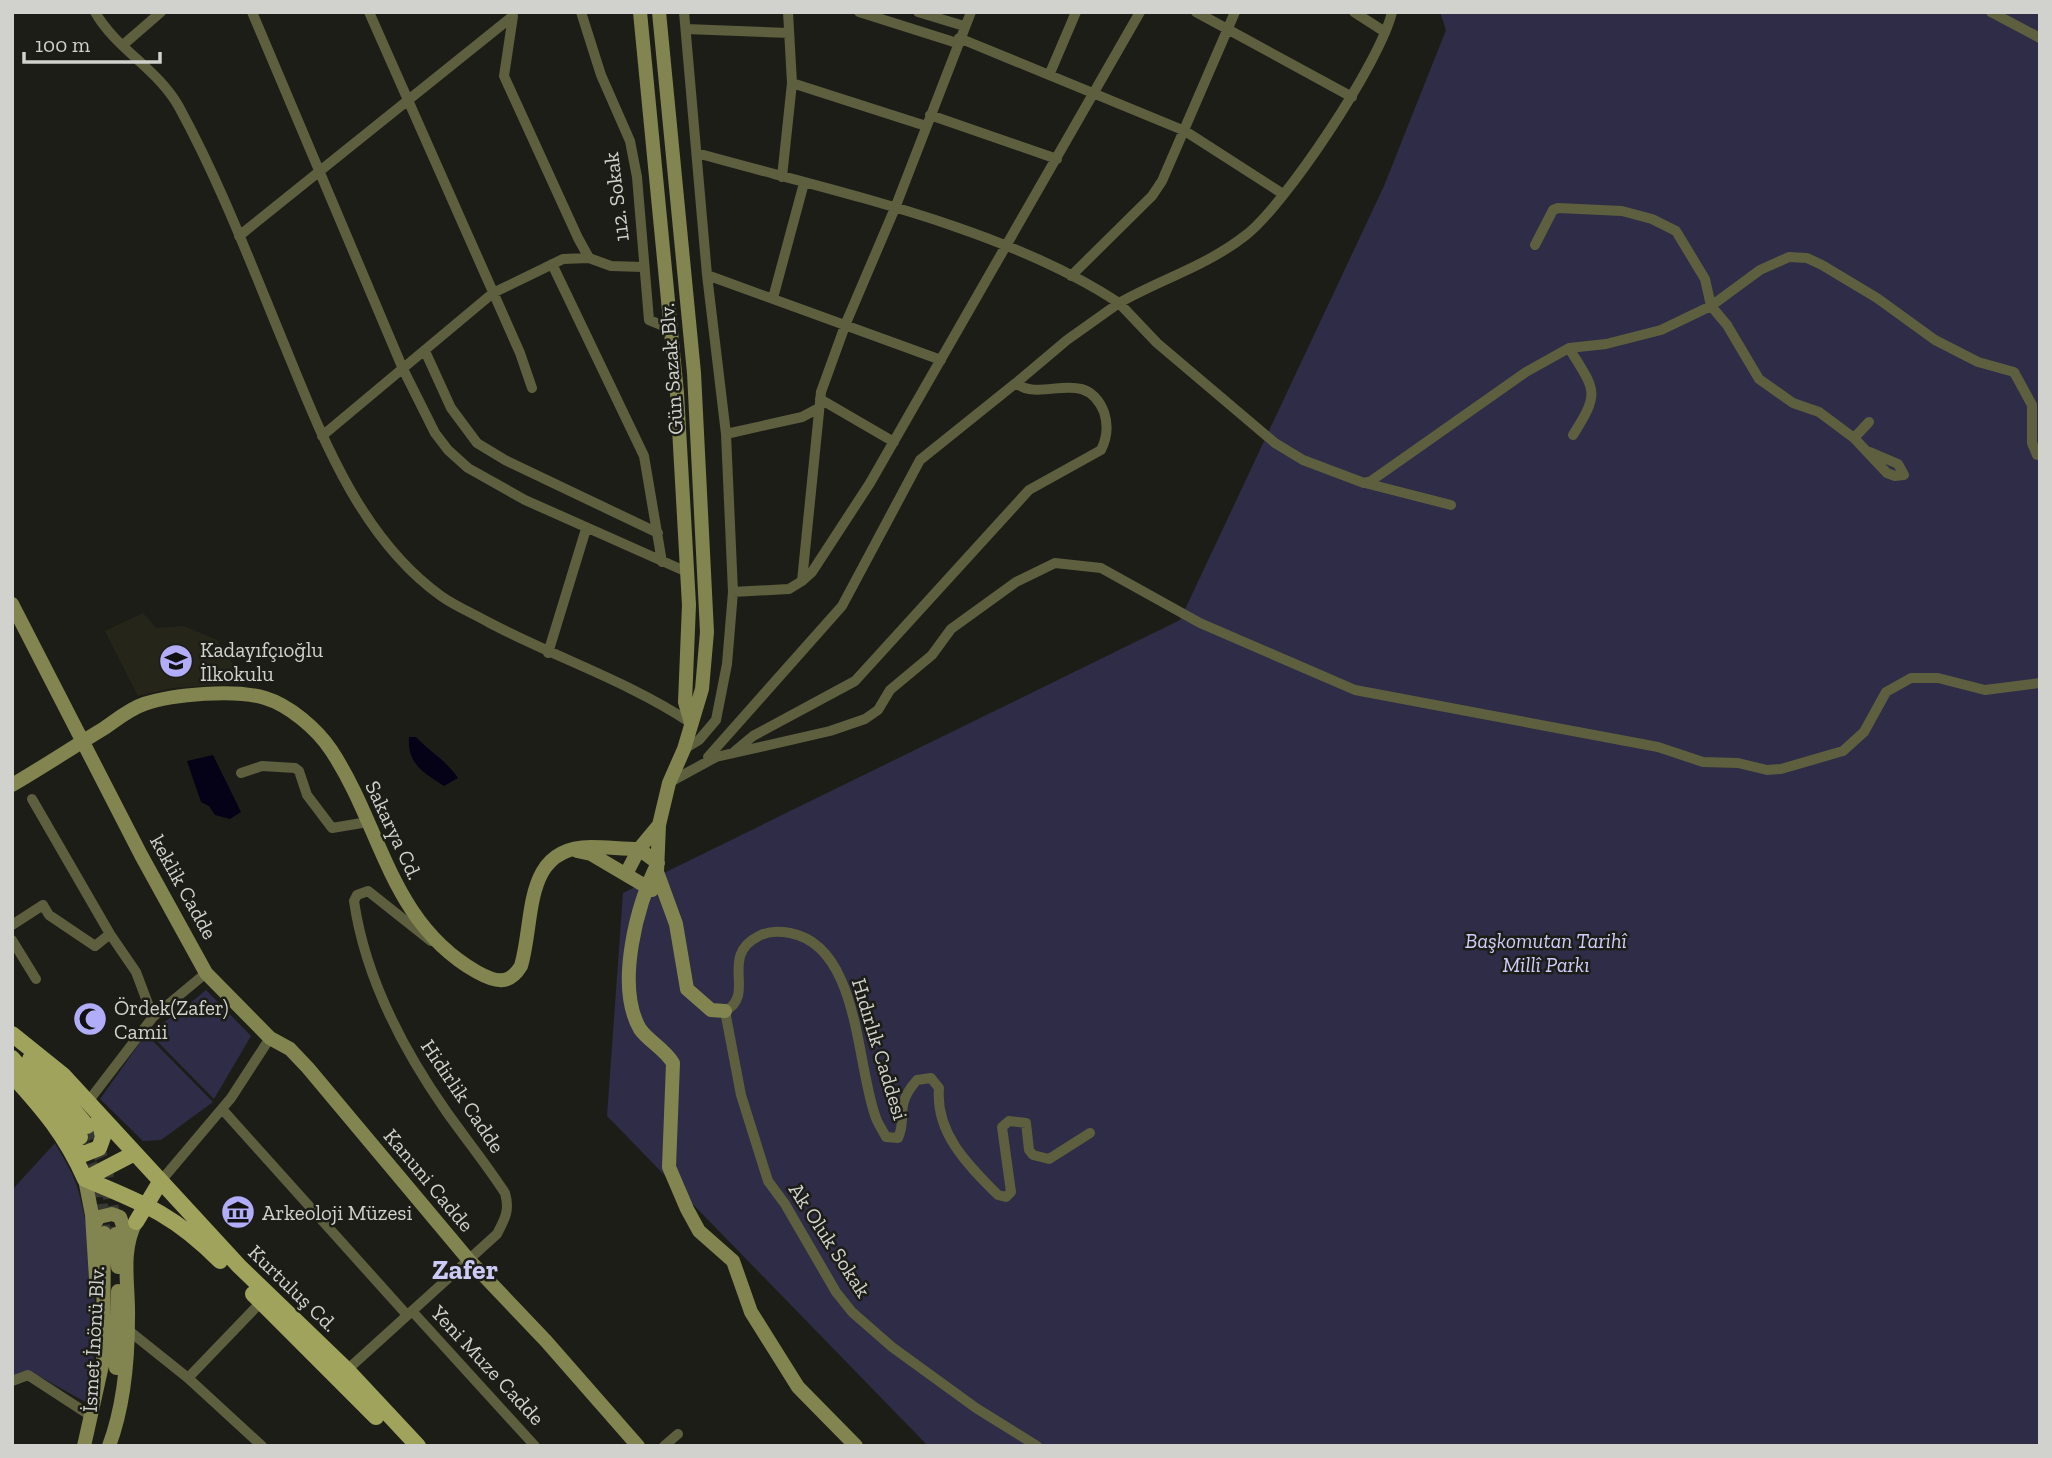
<svg xmlns="http://www.w3.org/2000/svg" width="2052" height="1458" font-family="'Zilla Slab',serif">
  <style>
    .built { fill: #252619 }
    .green { fill: #2e2c46 }
    .water { fill: #050116 }
    .lines { fill: none; stroke-linecap: round; stroke-linejoin: round }
    .secondary-tunnel { stroke: #383832; stroke-width: 14; stroke-dasharray: 14 7; stroke-linecap: butt }
    .street { stroke: #5d5f3e; stroke-width: 10 }
    .secondary { stroke: #82854f; stroke-width: 14 }
    .primary { stroke: #9fa35b; stroke-width: 16 }
    .labels { text-anchor: middle; dominant-baseline: central; stroke-width: 5; stroke-linejoin: round; paint-order: stroke }
    .street-label { font-size: 21px; fill: #d1d1cd; stroke: #1d1d17 }
    .poi-label { font-size: 21px; fill: #d1d1cd; stroke: #1d1d17; text-anchor: start }
    .park-label { font-size: 21px; font-style: italic; fill: #cfcdfd; stroke: #1d1d17 }
    .district-label { font-size: 28px; font-weight: bold; fill: #cccaf6; stroke: #1d1d17 }
  </style>
  <rect width="100%" height="100%" fill="#1d1d17"/>
  <path class="built" d="M 143,613 L 156,628 L 184,626 L 217,640 L 245,683 L 172,688 L 138,696 L 105,631 Z"/>
  <path class="green" d="M 1440,12 L 2040,12 L 2040,1446 L 928,1446 L 607,1116 L 623,893 L 1180,620 L 1384,186 L 1446,30 Z
    M 206,990 L 251,1036 L 214,1099 L 148,1032 L 177,1014 Z
    M 146,1034 L 213,1102 L 161,1140 L 143,1141 L 100,1099 Z
    M 55,1143 C 62,1156 72,1171 77,1186 C 97,1256 99,1333 89,1404 L 35,1374 L 12,1380 L 12,1190 Z"/>
  <path class="water" d="M 409,737 L 416,737 C 430,752 447,761 458,778 L 444,786 C 424,773 407,764 409,737 Z
    M 213,755 L 241,812 L 230,819 L 215,815 L 209,806 L 201,802 L 187,761 Z"/>
  <g class="lines">
    <path class="secondary-tunnel" d="M 87,1126 L 105,1166 L 116,1234
      M 83,1144 L 99,1188 L 104,1233"/>
    <path class="street" d="M 95,12 C 116,49 158,69 179,107 C 220,182 251,264 284,344 C 321,434 359,537 441,596 C 455,606 472,613 488,622 C 554,657 628,681 691,723
      M 252,12 L 403,369 L 435,433 L 448,450 L 468,468 L 525,500 L 687,572
      M 369,12 L 520,353 L 532,388
      M 581,12 L 601,75 L 630,141 L 637,177 L 649,320 L 671,329
      M 859,12 L 957,43
      M 918,12 L 964,26
      M 1196,12 L 1352,97
      M 1354,12 L 1385,32
      M 1991,12 L 2040,38
      M 513,16 L 504,76 L 578,238 L 589,258 L 611,266 L 643,267
      M 686,29 L 789,33
      M 959,38 L 1185,131 L 1283,194
      M 123,45 L 161,12
      M 1050,73 L 1076,12
      M 792,83 L 926,126
      M 930,115 L 1057,159
      M 697,153 C 831,191 1003,226 1119,303 C 1161,279 1207,266 1246,235 C 1285,205 1381,61 1392,12
      M 782,177 L 792,83 L 788,12
      M 239,236 L 513,16
      M 1535,245 L 1553,210 L 1558,208 L 1622,211 L 1652,219 L 1676,231 L 1705,279 L 1711,306 L 1727,325 L 1759,379 L 1793,403 L 1819,412 L 1854,438 L 1887,473 L 1895,476 L 1904,475 L 1898,464 L 1870,452
      M 552,264 L 644,456 L 662,562
      M 707,275 L 941,360
      M 1071,276 L 1152,196 L 1162,181 L 1235,12
      M 773,298 L 804,183
      M 1569,348 C 1595,391 1601,391 1573,435
      M 425,351 L 451,408 L 477,443 L 505,460 L 658,533
      M 1016,383 L 1067,340 L 1119,303 L 1157,343 L 1275,443 L 1303,460 L 1364,483 L 1371,481 L 1526,372 L 1569,348 L 1606,344 L 1661,330 L 1711,306 L 1760,270 L 1789,257 L 1807,258 L 1822,265 L 1877,298 L 1935,340 L 1978,362 L 2014,372 L 2032,405 L 2032,443 L 2037,455
      M 820,399 L 894,442
      M 726,434 L 802,417 L 819,408
      M 322,436 L 493,293 L 563,259 L 589,258
      M 1854,438 L 1869,422
      M 1365,483 L 1451,505
      M 802,581 L 812,572 L 870,483 L 1140,12
      M 733,592 L 789,589 L 802,581 L 821,392 L 846,323 L 895,208 L 971,12
      M 548,653 L 586,529
      M 684,749 L 699,740 L 716,720 L 727,664 L 733,592 L 726,434 L 707,275 L 684,12
      M 708,757 L 842,606 L 920,460 L 1016,383 C 1041,404 1085,365 1104,412 C 1108,424 1107,438 1101,450 L 1029,490 L 855,681 L 753,736 L 735,751
      M 241,773 L 262,766 L 295,768 L 299,771 L 307,795 L 332,828 L 368,822
      M 670,782 L 716,757 L 830,731 L 865,719 L 878,710 L 890,690 L 932,655 L 951,629 L 1016,582 L 1055,563 L 1101,568 L 1200,623 L 1355,690 L 1658,747 L 1703,762 L 1738,763 L 1767,770 L 1781,769 L 1843,751 L 1864,732 L 1886,692 L 1911,678 L 1938,678 L 1985,690 L 2040,683
      M 32,799 L 110,934 L 136,972 L 153,1017
      M 12,925 L 43,905 L 49,915 L 95,946 L 110,934
      M 12,940 L 36,979
      M 87,1103 L 153,1017 L 206,973
      M 222,1109 L 407,1315
      M 160,1182 L 231,1098 L 270,1038
      M 412,1311 L 535,1446
      M 128,1330 L 188,1378 L 262,1446
      M 347,1370 L 497,1234 C 505,1219 510,1210 505,1193 C 487,1165 465,1138 446,1111 C 402,1048 365,977 354,901 L 357,895 L 368,891 L 431,941
      M 188,1378 L 261,1302
      M 12,1381 L 28,1375 L 91,1416
      M 664,1446 L 678,1434
      M 1037,1446 L 976,1408 L 892,1347 L 852,1312 L 836,1292 L 785,1204 L 768,1181 L 741,1095 L 725,1011 C 757,995 718,956 759,936 C 768,931 780,931 790,933 C 860,946 856,1066 876,1118 C 878,1124 883,1131 886,1137 L 898,1138 C 908,1117 893,1107 917,1080 L 931,1078 L 939,1088 C 935,1133 968,1165 998,1195 L 1006,1197 L 1011,1192 L 1002,1127 L 1009,1121 L 1026,1123 L 1029,1150 L 1033,1155 L 1049,1159 L 1090,1133"/>
    <path class="secondary" d="M 640,12 L 677,393 L 689,605 L 685,702 L 691,723
      M 659,12 L 694,373 L 707,632 L 702,689 L 684,749 L 669,783 L 659,825 L 657,872 L 676,924 L 687,989 L 711,1010 L 725,1011
      M 12,604 L 141,855 L 206,973 L 270,1038 L 290,1049 L 308,1068 L 468,1259 L 546,1341 L 638,1446
      M 12,785 C 43,767 73,747 103,729 C 115,721 129,709 144,704 C 174,694 235,689 265,698 C 289,705 317,729 331,750 C 382,827 389,922 477,972 C 495,982 509,986 521,966 C 535,919 522,847 591,847 C 607,847 623,849 639,849 L 659,825
      M 577,851 L 591,854 L 652,890
      M 626,874 L 639,849 L 658,863 C 637,904 615,986 640,1029 C 648,1041 664,1048 673,1063 L 669,1167 L 687,1209 L 699,1231 L 733,1261 L 751,1312 L 798,1387 L 856,1446
      M 85,1179 L 92,1215 L 96,1278
      M 93,1226 L 99,1217 L 112,1214 L 120,1217 L 127,1238
      M 116,1234 L 118,1267
      M 116,1368 L 118,1291
      M 84,1446 L 103,1361 L 104,1233
      M 109,1446 C 124,1406 128,1360 128,1318 C 129,1285 120,1252 136,1222"/>
    <path class="primary" d="M 12,1034 L 63,1075 L 239,1266 L 347,1370 L 418,1446
      M 12,1058 L 80,1137
      M 30,1059 L 87,1126
      M 12,1075 C 44,1110 66,1136 85,1179 C 143,1203 175,1215 220,1261
      M 72,1149 L 84,1154 L 99,1148 L 103,1137 L 99,1119
      M 85,1179 L 133,1154
      M 136,1222 L 160,1182
      M 253,1294 L 376,1417"/>
  </g>
  <defs>
    <g id="school-disc" transform="scale(1.75)"><circle r="9.5" fill="#b2adf9" stroke="#1d1d17"/><path d="M0-5L7-2L0 1L-7-2ZM-4 1L0 2.5L4 1V4Q0 6-4 4Z" fill="#111"/></g>
    <g id="mosque-disc" transform="scale(1.75)"><circle r="9.5" fill="#b2adf9" stroke="#1d1d17"/><path d="M3.5-4.9A6 6 0 1 0 3.5 4.9A5 5 0 1 1 3.5-4.9Z" fill="#111"/></g>
    <g id="museum-disc" transform="scale(1.75)"><circle r="9.5" fill="#b2adf9" stroke="#1d1d17"/><path d="M0-6L6-3V-2H-6V-3ZM-5-1h2V3h-2ZM-1-1h2V3h-2ZM3-1h2V3H3ZM-6 4H6V6H-6Z" fill="#111"/></g>
  </defs>
  <g fill-rule="evenodd">
    <use href="#school-disc" x="176" y="661"/>
    <use href="#mosque-disc" x="90" y="1019"/>
    <use href="#museum-disc" x="238" y="1212"/>
  </g>
  <g class="labels">
    <g class="street-label">
      <text transform="translate(616 197) rotate(-97)">112. Sokak</text>
      <text transform="translate(671 369) rotate(-94)">Gün Sazak Blv.</text>
      <text transform="translate(394 830) rotate(65)">Sakarya Cd.</text>
      <text transform="translate(184 887) rotate(61)">keklik Cadde</text>
      <text transform="translate(880 1049) rotate(73)">Hıdırlık Caddesi</text>
      <text transform="translate(463 1096) rotate(56)">Hidirlik Cadde</text>
      <text transform="translate(429 1180) rotate(50)">Kanuni Cadde</text>
      <text transform="translate(830 1240) rotate(57)">Ak Oluk Sokak</text>
      <text transform="translate(293 1288) rotate(44)">Kurtuluş Cd.</text>
      <text transform="translate(93 1339) rotate(-87)">İsmet İnönü Blv.</text>
      <text transform="translate(488 1365) rotate(47)">Yeni Muze Cadde</text>
    </g>
    <g class="poi-label">
      <text x="200" y="649">Kadayıfçıoğlu<tspan x="200" dy="24">İlkokulu</tspan></text>
      <text x="114" y="1007">Ördek(Zafer)<tspan x="114" dy="24">Camii</tspan></text>
      <text x="262" y="1212">Arkeoloji Müzesi</text>
    </g>
    <g class="park-label">
      <text x="1546" y="940">Başkomutan Tarihî<tspan x="1546" dy="24">Millî Parkı</tspan></text>
    </g>
    <g class="district-label">
      <text x="465" y="1269">Zafer</text>
    </g>
  </g>
  <rect width="2052" height="1458" fill="none" stroke="#d1d1cd" stroke-width="28"/>
  <path d="M24 52v10h136v-10" fill="none" stroke="#d1d1cd" stroke-width="3.5"/>
  <text x="35" y="52" font-size="21" fill="#d1d1cd" stroke="#1d1d17" stroke-width="5" paint-order="stroke">100 m</text>
</svg>
